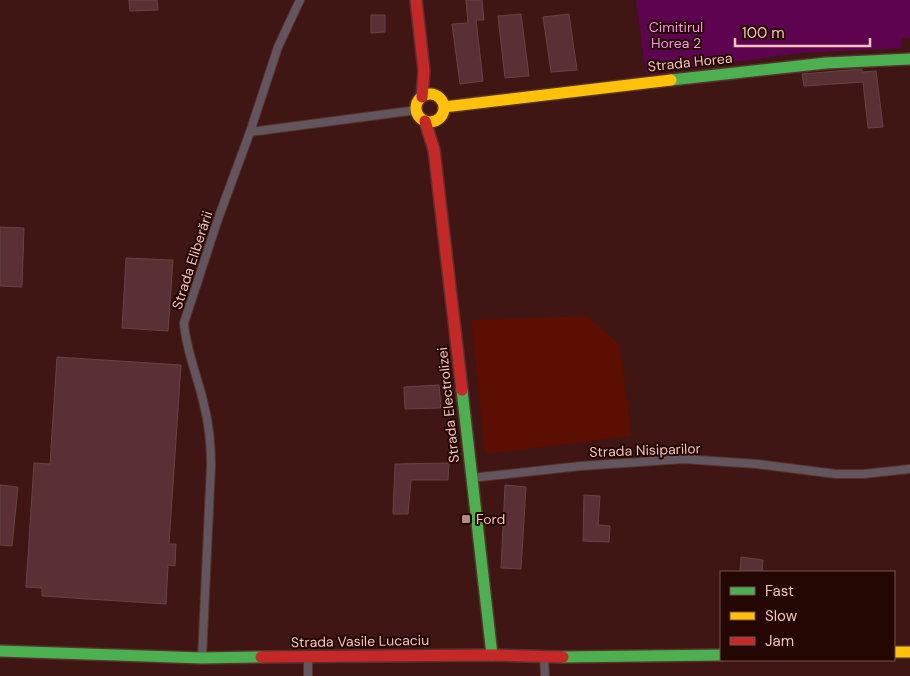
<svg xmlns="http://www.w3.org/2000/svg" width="910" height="676" font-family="'DM Sans',sans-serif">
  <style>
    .built { fill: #5c0e03 }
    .green { fill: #5e0350 }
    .building { fill: #593134; stroke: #674444 }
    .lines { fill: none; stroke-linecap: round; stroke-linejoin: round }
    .street-casing { stroke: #55322e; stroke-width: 10 }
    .fast-casing { stroke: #55322e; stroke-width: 14 }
    .slow-casing { stroke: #55322e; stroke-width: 14 }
    .jam-casing { stroke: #55322e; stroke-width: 14 }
    .street { stroke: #62555e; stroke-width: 8 }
    .fast { stroke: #4caf50; stroke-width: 11 }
    .slow { stroke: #ffc107; stroke-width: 11 }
    .jam { stroke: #c62828; stroke-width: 11 }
    .poi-dot { fill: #b58880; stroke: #240602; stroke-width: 2 }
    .labels { text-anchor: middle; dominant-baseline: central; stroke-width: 4; stroke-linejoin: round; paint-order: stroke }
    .park-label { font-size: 14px; fill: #fa95e9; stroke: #240602 }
    .street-label { font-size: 14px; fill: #f4c6bb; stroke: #240602 }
    .poi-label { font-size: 14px; fill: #f4c6bb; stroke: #240602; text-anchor: start }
  </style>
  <rect width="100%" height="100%" fill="#3f1613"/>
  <path class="built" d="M 587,316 L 618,343 L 623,366 L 631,436 L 485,454 L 471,320 Z"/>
  <path class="green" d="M 636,0 L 910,0 L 910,38 L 901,38 L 902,48 L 801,53 L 646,74 Z"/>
  <path class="building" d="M 129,0 L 157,0 L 158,10 L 130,11 Z
    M 466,0 L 482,0 L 484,20 L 476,20 L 483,81 L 460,84 L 452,24 L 468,23 Z
    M 521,14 L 529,76 L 505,78 L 498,16 Z
    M 569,14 L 577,70 L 551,72 L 543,17 Z
    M 371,15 L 385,15 L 385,32 L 371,33 Z
    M 862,69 L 862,72 L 876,71 L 883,127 L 868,128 L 863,82 L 804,86 L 802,74 Z
    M 0,227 L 24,228 L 22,287 L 0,286 Z
    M 126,258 L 173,260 L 168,331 L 122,328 Z
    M 57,357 L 181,365 L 169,544 L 176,544 L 175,566 L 168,565 L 166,604 L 42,596 L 42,588 L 26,587 L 34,463 L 50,464 Z
    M 439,385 L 441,408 L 405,409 L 404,387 Z
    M 449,463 L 448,480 L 411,480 L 408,514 L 393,514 L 395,464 Z
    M 0,485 L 18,487 L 12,546 L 0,545 Z
    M 505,485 L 526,487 L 521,569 L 501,568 Z
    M 584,495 L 600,496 L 598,525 L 610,526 L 609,542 L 583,541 Z
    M 741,557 L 763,560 L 762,572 L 740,572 Z"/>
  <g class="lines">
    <g class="street-casing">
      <path id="street" d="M 250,132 L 417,110
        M 471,478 L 581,466 L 683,459 L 757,464 L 836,474 L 863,474 L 910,469
        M 544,657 L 545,676
        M 202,658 L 211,466 C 211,445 209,424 204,405 C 198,377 186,351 184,323 L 218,219 L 250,132 L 278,47 L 300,0
        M 308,676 L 308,658"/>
    </g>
    <g class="fast-casing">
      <path id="fast" d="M 671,80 L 826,63 L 910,59
        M 462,390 L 492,655
        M 0,651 L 202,658 L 261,657
        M 563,657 L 721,655"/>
    </g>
    <g class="slow-casing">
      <path id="slow" d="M416 108a14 14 0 1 1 28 0a14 14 0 1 1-28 0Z
        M 444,107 L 671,80
        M 894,652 L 910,652"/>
    </g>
    <g class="jam-casing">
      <path id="jam" d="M 416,0 L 424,71 L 422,97
        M 425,121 L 434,150 L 462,390
        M 261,657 L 492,655 L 563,657"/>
    </g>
    <use href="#street" class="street"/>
    <use href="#fast" class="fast"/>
    <use href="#slow" class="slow"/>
    <use href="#jam" class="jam"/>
  </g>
  <rect class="poi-dot" x="461" y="514" width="10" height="10" rx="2.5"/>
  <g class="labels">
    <g class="park-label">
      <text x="676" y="27">Cimitirul<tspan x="676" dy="16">Horea 2</tspan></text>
    </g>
    <g class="street-label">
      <text transform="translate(690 62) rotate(-6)">Strada Horea</text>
      <text transform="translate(192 260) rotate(-72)">Strada Eliberării</text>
      <text transform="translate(448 405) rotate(-96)">Strada Electrolizei</text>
      <text transform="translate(645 450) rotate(-2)">Strada Nisiparilor</text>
      <text transform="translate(360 641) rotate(-1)">Strada Vasile Lucaciu</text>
    </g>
    <g class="poi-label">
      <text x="476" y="519">Ford</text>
    </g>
  </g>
  <rect x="720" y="571" width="175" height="90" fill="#240602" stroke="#77534c"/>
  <rect x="730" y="587" width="25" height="8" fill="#4caf50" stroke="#77534c"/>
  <text x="765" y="596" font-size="15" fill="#f4c6bb">Fast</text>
  <rect x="730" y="612" width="25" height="8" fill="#ffc107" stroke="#77534c"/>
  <text x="765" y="621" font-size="15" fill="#f4c6bb">Slow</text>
  <rect x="730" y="637" width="25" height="8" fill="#c62828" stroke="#77534c"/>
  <text x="765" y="646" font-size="15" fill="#f4c6bb">Jam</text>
  <path d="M735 38v8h135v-8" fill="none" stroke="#f4c6bb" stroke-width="2.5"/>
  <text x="742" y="38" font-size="15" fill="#f4c6bb" stroke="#240602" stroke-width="4" paint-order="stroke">100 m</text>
</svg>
